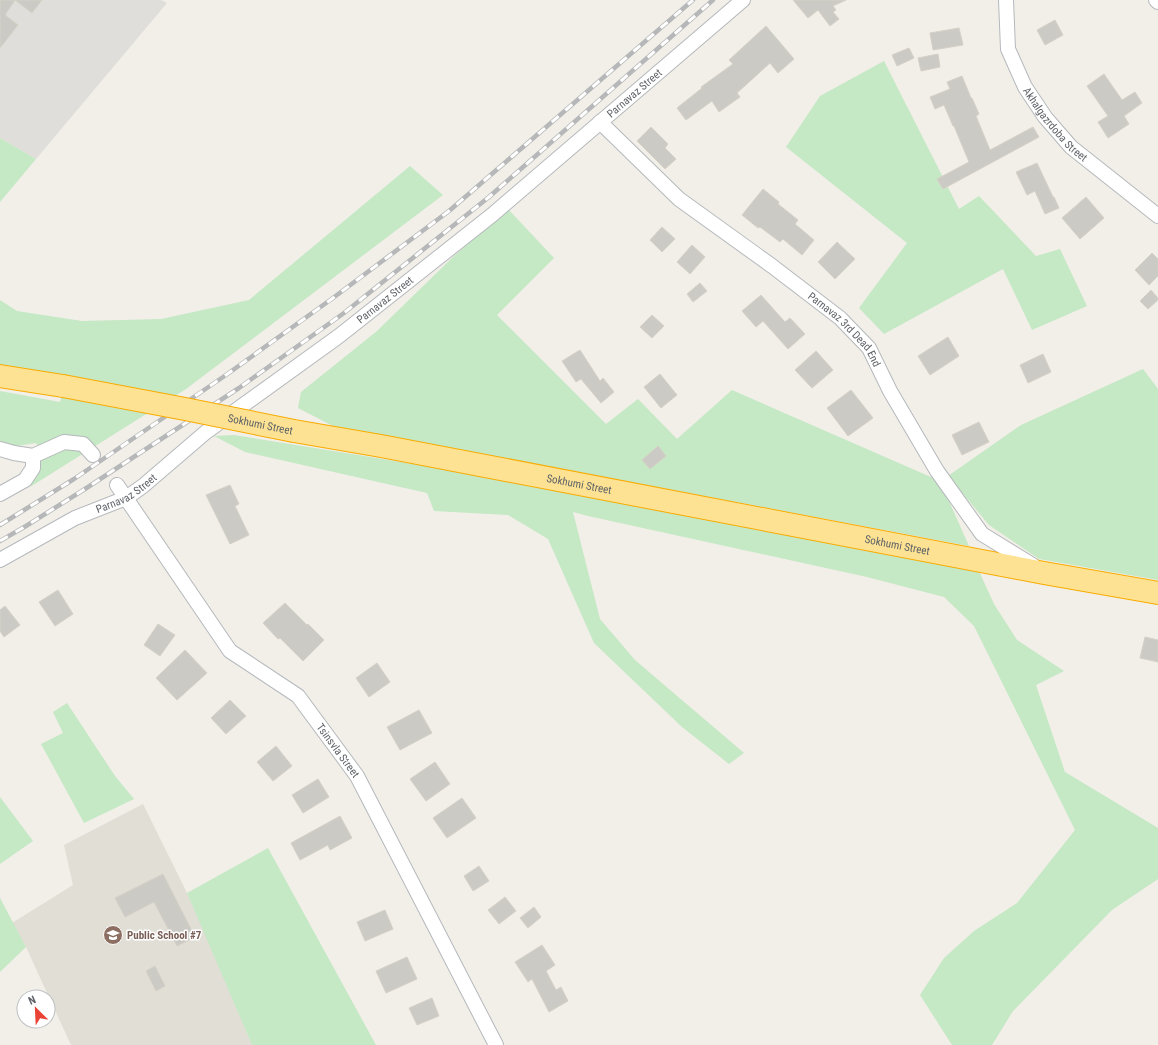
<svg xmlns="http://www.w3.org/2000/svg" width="1158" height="1045" font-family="'Roboto Condensed',sans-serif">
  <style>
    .industrial { fill: #e0deda }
    .education { fill: #e1ded6 }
    .green { fill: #c5e8c5 }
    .building { fill: #cccac5; stroke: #d6d1c6 }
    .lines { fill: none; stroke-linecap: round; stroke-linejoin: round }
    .street-casing { stroke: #b5b8bc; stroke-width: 16 }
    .highway-casing { stroke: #f9ab00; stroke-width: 24 }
    .street { stroke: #fff; stroke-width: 14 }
    .highway { stroke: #fde293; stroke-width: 22 }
    .rail-casing { stroke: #b6b7b8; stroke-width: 4.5 }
    .rail { stroke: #fff; stroke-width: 3; stroke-dasharray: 9; stroke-linecap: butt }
    .highway-bridge-casing { stroke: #f9ab00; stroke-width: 24; stroke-linecap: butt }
    .highway-bridge { stroke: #fde293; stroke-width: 22 }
    .labels { text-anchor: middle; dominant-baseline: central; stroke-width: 3; stroke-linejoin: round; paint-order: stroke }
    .street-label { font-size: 11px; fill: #5f6368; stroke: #fff }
    .education-label { font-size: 11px; font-weight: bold; fill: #785e54; stroke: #fff; text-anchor: start }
  </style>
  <rect width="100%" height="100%" fill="#f1efe8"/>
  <path class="industrial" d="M 0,0 L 161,0 L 167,3 L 36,159 L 0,138 Z"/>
  <path class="education" d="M 143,804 L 187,893 L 215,955 L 252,1045 L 71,1045 L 26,947 L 12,923 L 73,885 L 64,845 Z"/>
  <path class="green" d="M 884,61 L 959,209 L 979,196 L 1036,256 L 1060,249 L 1087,306 L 1032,330 L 1003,269 L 884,334 L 859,308 L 907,243 L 786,147 L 820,96 Z
    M 0,138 L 36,159 L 0,202 Z
    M 410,166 L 443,195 L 186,389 L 30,487 L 43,456 L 36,443 L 16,446 L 0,441 L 0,391 L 60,402 L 66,379 L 0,368 L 0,300 L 17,311 L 82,321 L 161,319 L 249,300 Z
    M 508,209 L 554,258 L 497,315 L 606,424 L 638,399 L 677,439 L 732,390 L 940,481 L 969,546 L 333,426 L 298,408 L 301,392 L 377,331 L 454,256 Z
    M 1143,369 L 1158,389 L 1158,580 L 1039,559 L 989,525 L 948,476 L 1021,425 Z
    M 234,435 L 538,484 L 978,569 L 994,604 L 1017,640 L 1064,671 L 1036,685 L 1065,772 L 1158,828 L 1158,879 L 1112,910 L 1013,1011 L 992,1045 L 952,1045 L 920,995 L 944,958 L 974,931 L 1017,903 L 1075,830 L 974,626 L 944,597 L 867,577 L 588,516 L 573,512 L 600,619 L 635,660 L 744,753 L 729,764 L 682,727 L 594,643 L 548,539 L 508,515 L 434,511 L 427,493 L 245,452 L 214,436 Z
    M 67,703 L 115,776 L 134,799 L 84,823 L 41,744 L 63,733 L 53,712 Z
    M 0,797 L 33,841 L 0,864 Z
    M 268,848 L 376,1045 L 252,1045 L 187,893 Z
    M 0,898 L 26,947 L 0,972 Z"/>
  <path class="building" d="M 0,0 L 42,0 L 32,13 L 15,0 L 5,15 L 18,25 L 0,48 Z
    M 793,0 L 846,0 L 833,6 L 836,10 L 833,12 L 839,19 L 830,26 L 818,10 L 808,18 Z
    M 1055,20 L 1063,35 L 1045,45 L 1037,30 Z
    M 766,26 L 794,59 L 778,73 L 770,63 L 737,93 L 740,97 L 719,112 L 712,101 L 686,120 L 677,108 L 702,88 L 701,87 L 733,64 L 729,60 Z
    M 959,28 L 963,45 L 933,50 L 930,33 Z
    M 909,48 L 914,58 L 897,66 L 892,55 Z
    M 938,54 L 940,67 L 921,71 L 918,58 Z
    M 1104,74 L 1122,100 L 1135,92 L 1142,103 L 1124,116 L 1129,124 L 1108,138 L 1098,122 L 1108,116 L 1087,86 Z
    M 962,76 L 971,98 L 972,98 L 979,114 L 976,116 L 990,150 L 1033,127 L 1039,137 L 943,189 L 937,179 L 969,162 L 954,126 L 953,126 L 944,105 L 935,109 L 930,97 L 950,89 L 947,82 Z
    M 651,127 L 668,144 L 665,148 L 676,159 L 665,169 L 637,141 Z
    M 1037,163 L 1053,197 L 1054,197 L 1059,208 L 1045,214 L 1035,191 L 1027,195 L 1016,172 Z
    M 763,189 L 779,202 L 778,204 L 798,220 L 795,224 L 814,240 L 802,255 L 783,239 L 780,242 L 760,227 L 758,228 L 742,215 Z
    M 1086,197 L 1104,218 L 1080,239 L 1062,218 Z
    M 662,227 L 675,239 L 662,252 L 650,240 Z
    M 837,242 L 855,259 L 835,279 L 818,262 Z
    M 692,245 L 705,257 L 690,274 L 677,262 Z
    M 1152,253 L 1158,259 L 1158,276 L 1149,285 L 1135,270 Z
    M 700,283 L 707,291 L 693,302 L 687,294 Z
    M 1151,290 L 1158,298 L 1158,300 L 1148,309 L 1140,301 Z
    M 761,295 L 785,322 L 790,318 L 805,334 L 788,349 L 763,321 L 756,327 L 742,311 Z
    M 652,315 L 664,326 L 652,338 L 640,327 Z
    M 948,337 L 959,356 L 930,375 L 918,356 Z
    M 580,350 L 600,381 L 603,378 L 614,392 L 601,403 L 581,379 L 576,382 L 562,361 Z
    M 816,351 L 833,370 L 812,388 L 795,370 Z
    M 1043,354 L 1051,372 L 1028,383 L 1020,365 Z
    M 660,374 L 677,395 L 661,408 L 644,387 Z
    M 851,390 L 873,418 L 848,436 L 827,408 Z
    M 979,422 L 989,442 L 962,455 L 952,435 Z
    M 658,446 L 666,456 L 650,469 L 642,460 Z
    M 230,485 L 239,504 L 235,506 L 249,535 L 230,544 L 206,495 Z
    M 58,590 L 73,614 L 55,626 L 39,602 Z
    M 285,603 L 307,625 L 308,624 L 324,640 L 303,661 L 280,638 L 278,639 L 263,623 Z
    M 5,606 L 20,625 L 4,637 L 0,631 L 0,610 Z
    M 158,624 L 175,635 L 160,656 L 144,645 Z
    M 1145,637 L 1158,640 L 1158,662 L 1140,658 Z
    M 185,650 L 207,673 L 177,700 L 156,678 Z
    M 377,663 L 390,682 L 369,697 L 356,678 Z
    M 230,700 L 246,716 L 226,734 L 211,718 Z
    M 419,710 L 432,733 L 400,750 L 387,727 Z
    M 276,746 L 292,766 L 273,781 L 257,762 Z
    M 435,762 L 450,784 L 426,801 L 410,779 Z
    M 318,779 L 329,797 L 303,813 L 292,795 Z
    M 462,798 L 476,818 L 447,838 L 433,818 Z
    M 340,816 L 352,838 L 330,850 L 328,845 L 300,860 L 291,843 Z
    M 479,866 L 489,881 L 473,891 L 464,876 Z
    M 163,874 L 195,937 L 177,946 L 154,902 L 125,917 L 115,898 Z
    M 505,897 L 516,911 L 499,924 L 488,910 Z
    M 534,907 L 541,917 L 528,928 L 520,918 Z
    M 385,910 L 393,929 L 365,941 L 357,922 Z
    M 542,945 L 555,965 L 546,971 L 556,990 L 561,987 L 568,1001 L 549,1012 L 532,979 L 528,982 L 515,962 Z
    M 407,957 L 417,979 L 386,993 L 376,971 Z
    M 155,966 L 165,986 L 156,991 L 146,971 Z
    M 432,998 L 439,1016 L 417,1025 L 409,1008 Z"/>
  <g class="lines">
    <g class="street-casing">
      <g id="street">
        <path id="s1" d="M 1006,0 L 1008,49 L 1025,87 L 1045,117 L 1071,147 L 1158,216"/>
        <path d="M 1156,0 L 1158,2"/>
        <path id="s2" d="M 600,122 L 679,199 L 772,266 L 840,318 L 869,348 L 890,391 L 937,471 L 982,534 L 1034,566"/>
        <path d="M 0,449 L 14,453 L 33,456 L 64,442 L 83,444 L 93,455"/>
        <path id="s3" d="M 117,485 L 230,651 L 298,696 L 357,776 L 496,1045"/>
        <path d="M 0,494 L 25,480 L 33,468 L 33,456"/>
        <path id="s4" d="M 0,560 L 75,518 L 126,498 L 143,486 L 206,432 L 339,336 L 492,215 L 743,0"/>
      </g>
    </g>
    <g class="highway-casing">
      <g id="highway">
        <path d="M 0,376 L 63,386"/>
        <path id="s5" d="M 294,431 L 381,446 L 1044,573 L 1158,593"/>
      </g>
    </g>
    <use href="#street" class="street"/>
    <use href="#highway" class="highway"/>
    <g class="rail-casing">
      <path id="rail" d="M 0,525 L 74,479 L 226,375 L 333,298 L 449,211 L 693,0
        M 0,541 L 26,526 L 85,489 L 239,388 L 344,313 L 489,197 L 713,0"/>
    </g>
    <use href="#rail" class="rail"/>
    <g class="highway-bridge-casing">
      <g id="highway-bridge">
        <path id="s6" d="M 63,386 L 185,409 L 294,431"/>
      </g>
    </g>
    <use href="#highway-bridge" class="highway-bridge"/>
  </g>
  <defs>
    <g id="school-disc" transform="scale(1)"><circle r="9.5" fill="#8d6e63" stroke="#fff"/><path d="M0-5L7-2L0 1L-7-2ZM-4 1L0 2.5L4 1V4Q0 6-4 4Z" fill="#fff"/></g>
  </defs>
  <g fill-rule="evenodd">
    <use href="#school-disc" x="113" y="935"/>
  </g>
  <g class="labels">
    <g class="street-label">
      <text stroke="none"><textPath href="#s4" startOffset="791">Parnavaz Street</textPath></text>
      <text stroke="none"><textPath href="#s1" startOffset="139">Akhalgazrdoba Street</textPath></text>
      <text stroke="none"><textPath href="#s4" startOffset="467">Parnavaz Street</textPath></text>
      <text stroke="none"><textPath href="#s2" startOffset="322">Parnavaz 3rd Dead End</textPath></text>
      <text stroke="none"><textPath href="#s6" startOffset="201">Sokhumi Street</textPath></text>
      <text stroke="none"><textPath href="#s5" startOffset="290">Sokhumi Street</textPath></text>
      <text stroke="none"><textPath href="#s4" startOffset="143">Parnavaz Street</textPath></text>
      <text stroke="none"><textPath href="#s5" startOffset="614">Sokhumi Street</textPath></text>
      <text stroke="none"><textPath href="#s3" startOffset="350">Tsinsvla Street</textPath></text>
    </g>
    <g class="education-label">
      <text x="127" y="935">Public School #7</text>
    </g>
  </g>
  <g transform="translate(36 1009) rotate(336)"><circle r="19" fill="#ffffff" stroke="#bfc1c3"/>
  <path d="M0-3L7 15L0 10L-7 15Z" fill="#ea4335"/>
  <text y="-6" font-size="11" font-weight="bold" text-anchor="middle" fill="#5f6368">N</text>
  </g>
</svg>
